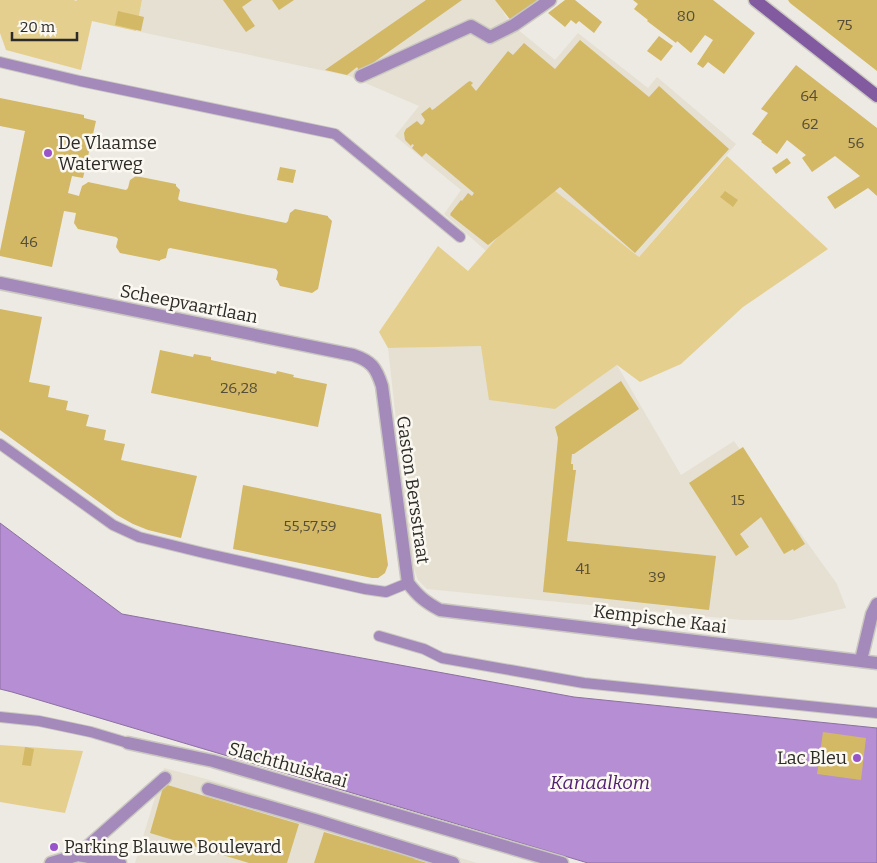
<svg xmlns="http://www.w3.org/2000/svg" width="877" height="863" font-family="Bitter,serif">
  <style>
    .built { fill: #e5e0d2 }
    .green { fill: #e5cf8e }
    .water { fill: #b58ed4; stroke: #8c70a0 }
    .building { fill: #d3b865 }
    .lines { fill: none; stroke-linecap: round; stroke-linejoin: round }
    .lane-casing { stroke: #cac8c1; stroke-width: 12 }
    .street-casing { stroke: #cac8c1; stroke-width: 15 }
    .secondary-casing { stroke: #cac8c1; stroke-width: 15 }
    .lane { stroke: #a48aba; stroke-width: 10 }
    .street { stroke: #a48aba; stroke-width: 12 }
    .secondary { stroke: #815aa0; stroke-width: 12 }
    .poi-dot { fill: #9954c9; stroke: #faf8f0; stroke-width: 2 }
    .labels { text-anchor: middle; dominant-baseline: central; stroke-width: 5; stroke-linejoin: round; paint-order: stroke }
    .number-label { font-size: 15px; fill: #564e37 }
    .poi-label { font-size: 18px; fill: #2c2b28; stroke: #faf8f0; text-anchor: start }
    .street-label { font-size: 18px; fill: #2c2b28; stroke: #faf8f0 }
    .water-label { font-size: 19px; font-style: italic; fill: #522072; stroke: #faf8f0 }
  </style>
  <rect width="100%" height="100%" fill="#edeae3"/>
  <path class="built" d="M 142,0 L 496,0 L 511,24 L 555,60 L 578,33 L 648,88 L 657,77 L 736,144 L 639,257 L 545,183 L 486,251 L 444,214 L 461,190 L 395,136 L 419,106 L 349,76 L 136,31 Z
    M 481,345 L 555,409 L 617,365 L 681,475 L 734,441 L 837,584 L 846,608 L 791,620 L 742,620 L 427,589 L 418,580 L 412,563 L 388,348 Z
    M 164,768 L 214,781 L 477,863 L 135,863 Z"/>
  <path class="green" d="M 0,0 L 74,0 L 76,1 L 77,0 L 142,0 L 136,31 L 92,21 L 81,70 L 6,50 L 0,33 Z
    M 727,156 L 828,249 L 743,307 L 681,364 L 640,382 L 617,365 L 555,409 L 489,400 L 481,346 L 388,348 L 379,332 L 438,246 L 468,271 L 545,183 L 639,257 Z
    M 0,745 L 83,751 L 65,813 L 0,802 Z"/>
  <path class="water" d="M 0,523 L 122,614 L 574,697 L 877,728 L 877,863 L 588,863 L 12,692 L 0,689 Z"/>
  <path class="building" d="M 223,0 L 252,0 L 242,7 L 255,26 L 246,32 Z
    M 272,0 L 294,0 L 279,10 Z
    M 426,0 L 462,0 L 360,72 L 357,67 L 347,75 L 325,70 Z
    M 495,0 L 541,0 L 512,22 Z
    M 565,0 L 575,0 L 602,22 L 594,33 L 579,21 L 576,24 L 571,20 L 565,27 L 548,13 Z
    M 633,0 L 713,0 L 755,33 L 724,74 L 708,62 L 703,68 L 697,64 L 713,40 L 705,35 L 691,53 L 677,41 L 676,43 L 647,21 L 648,20 L 634,9 L 638,4 Z
    M 788,0 L 877,0 L 877,71 L 790,3 Z
    M 118,11 L 144,17 L 141,31 L 115,25 Z
    M 659,36 L 673,46 L 661,61 L 647,51 Z
    M 580,40 L 649,97 L 659,86 L 729,149 L 635,253 L 560,187 L 488,245 L 450,215 L 451,214 L 450,214 L 461,200 L 462,201 L 468,193 L 472,196 L 474,193 L 426,153 L 422,157 L 412,148 L 414,145 L 412,144 L 411,146 L 405,140 L 404,133 L 406,129 L 417,121 L 421,125 L 423,124 L 425,120 L 421,114 L 430,107 L 432,110 L 434,109 L 468,82 L 470,81 L 473,83 L 471,85 L 476,91 L 508,51 L 513,55 L 524,43 L 555,69 Z
    M 796,65 L 877,128 L 877,196 L 868,188 L 835,209 L 827,197 L 860,176 L 835,156 L 812,172 L 802,158 L 806,155 L 787,140 L 777,154 L 761,142 L 762,141 L 752,134 L 768,113 L 761,109 Z
    M 0,98 L 84,115 L 84,118 L 96,121 L 83,178 L 72,176 L 68,193 L 79,196 L 82,186 L 87,183 L 88,182 L 126,190 L 128,188 L 130,180 L 136,176 L 176,184 L 176,186 L 180,190 L 178,199 L 180,201 L 286,223 L 288,221 L 290,213 L 295,209 L 328,216 L 328,217 L 332,221 L 318,289 L 312,293 L 280,286 L 277,280 L 276,280 L 278,272 L 276,269 L 170,248 L 168,249 L 166,258 L 160,260 L 160,261 L 120,253 L 116,247 L 118,239 L 116,237 L 78,229 L 74,223 L 76,213 L 64,211 L 52,267 L 0,256 L 0,251 L 25,131 L 0,126 Z
    M 787,158 L 791,163 L 776,174 L 772,168 Z
    M 280,167 L 296,170 L 293,183 L 277,180 Z
    M 725,191 L 738,200 L 733,207 L 720,197 Z
    M 0,309 L 42,317 L 29,382 L 50,386 L 48,397 L 68,401 L 66,410 L 89,415 L 86,426 L 106,430 L 104,440 L 125,444 L 121,460 L 197,476 L 181,538 L 148,530 L 133,524 L 117,515 L 0,430 Z
    M 160,350 L 193,357 L 194,354 L 211,357 L 211,360 L 276,374 L 277,371 L 294,375 L 293,377 L 327,384 L 318,427 L 151,393 Z
    M 621,381 L 639,409 L 574,454 L 572,454 L 571,464 L 573,464 L 573,470 L 576,470 L 567,541 L 716,556 L 709,610 L 543,592 L 558,438 L 555,427 Z
    M 743,447 L 805,544 L 794,551 L 793,549 L 784,554 L 761,517 L 740,534 L 749,547 L 736,556 L 689,483 Z
    M 243,485 L 381,514 L 388,565 L 385,573 L 378,578 L 372,578 L 233,549 Z
    M 823,732 L 866,738 L 861,780 L 817,774 Z
    M 25,747 L 34,749 L 31,766 L 22,765 Z
    M 164,784 L 299,824 L 287,863 L 249,863 L 150,833 Z
    M 324,832 L 386,850 L 388,846 L 414,855 L 414,859 L 427,863 L 314,863 Z"/>
  <g class="lines">
    <g class="lane-casing">
      <path id="lane" d="M 0,62 L 80,81 L 335,134 L 460,237
        M 0,444 L 113,525 L 139,537 L 204,553 L 365,589 L 386,592 L 408,583
        M 379,636 L 424,649 L 442,658 L 584,683 L 877,713
        M 0,717 L 39,721 L 91,732 L 128,743"/>
    </g>
    <g class="street-casing">
      <path id="street" d="M 361,76 L 471,26 L 490,37 L 514,25 L 550,0
        M 0,283 L 353,355 C 371,361 376,367 382,386 L 408,583 C 418,596 425,602 440,610 L 877,663
        M 861,660 L 872,614 L 877,604
        M 128,743 L 213,761 L 562,863
        M 208,789 L 315,820 L 453,863
        M 78,855 L 165,778
        M 51,863 L 78,855 L 120,863"/>
    </g>
    <g class="secondary-casing">
      <path id="secondary" d="M 755,0 L 877,96"/>
    </g>
    <use href="#lane" class="lane"/>
    <use href="#street" class="street"/>
    <use href="#secondary" class="secondary"/>
  </g>
  <g class="poi-dot">
    <circle cx="48" cy="153" r="5"/>
    <circle cx="857" cy="758" r="5"/>
    <circle cx="54" cy="847" r="5"/>
  </g>
  <g class="labels">
    <g class="number-label">
      <text x="686" y="16">80</text>
      <text x="845" y="25">75</text>
      <text x="809" y="96">64</text>
      <text x="810" y="124">62</text>
      <text x="856" y="143">56</text>
      <text x="29" y="242">46</text>
      <text x="239" y="388">26,28</text>
      <text x="738" y="500">15</text>
      <text x="310" y="526">55,57,59</text>
      <text x="583" y="569">41</text>
      <text x="657" y="577">39</text>
    </g>
    <g class="poi-label">
      <text x="58" y="143">De Vlaamse<tspan x="58" dy="21">Waterweg</tspan></text>
      <text x="847" y="758" text-anchor="end">Lac Bleu</text>
      <text x="64" y="847">Parking Blauwe Boulevard</text>
    </g>
    <g class="street-label">
      <text transform="translate(189 304) rotate(11)">Scheepvaartlaan</text>
      <text transform="translate(413 490) rotate(82)">Gaston Bersstraat</text>
      <text transform="translate(660 619) rotate(7)">Kempische Kaai</text>
      <text transform="translate(288 765) rotate(16)">Slachthuiskaai</text>
    </g>
    <g class="water-label">
      <text x="600" y="782">Kanaalkom</text>
    </g>
  </g>
  <path d="M12 32v8h65v-8" fill="none" stroke="#2c2b28" stroke-width="2.5"/>
  <text x="20" y="32" font-size="15" fill="#2c2b28" stroke="#faf8f0" stroke-width="4" paint-order="stroke">20 m</text>
</svg>
